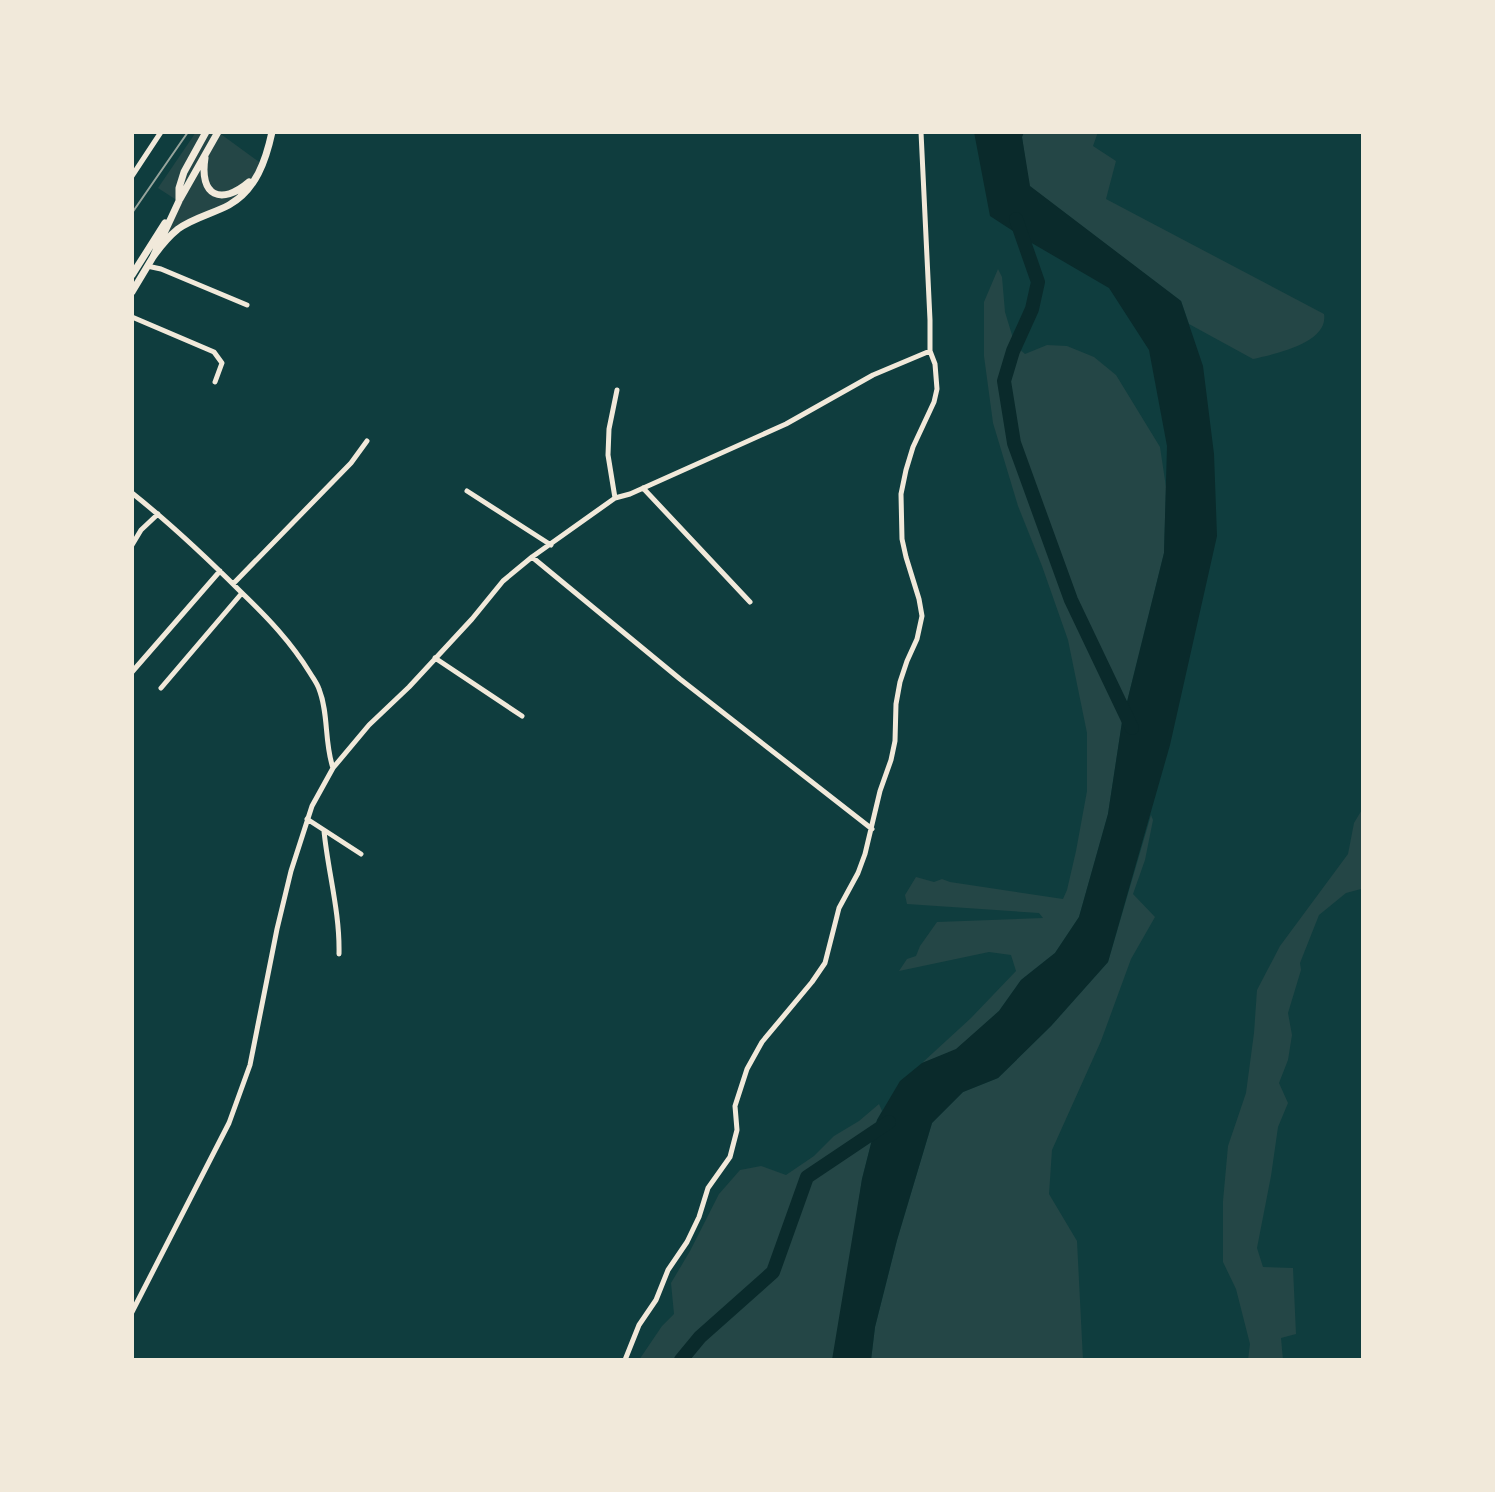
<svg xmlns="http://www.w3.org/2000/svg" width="1495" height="1492" font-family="'Open Sans',sans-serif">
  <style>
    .green { fill: #244646 }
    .water { fill: #0a2a2b }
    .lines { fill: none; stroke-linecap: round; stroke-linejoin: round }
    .river { stroke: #0a2a2b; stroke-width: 14 }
    .minor { stroke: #f1e9da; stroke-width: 5 }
    .primary { stroke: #f1e9da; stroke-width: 7 }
    .rail { stroke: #97a49c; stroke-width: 2 }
  </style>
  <rect width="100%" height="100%" fill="#0f3d3e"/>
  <path class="green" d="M 196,132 L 218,132 L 262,164 L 236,200 L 191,221 L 164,242 L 178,201 L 158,188 Z
    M 1024,132 L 1098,132 L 1093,146 L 1116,161 L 1106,199 L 1324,314 C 1329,343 1274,354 1253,359 L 1189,324 L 1181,301 L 1029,186 L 1022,137 Z
    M 998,269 L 1002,277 L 1005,312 L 1015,345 L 1025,354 L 1047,345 L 1067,346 L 1094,357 L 1116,375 L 1160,447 L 1166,487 L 1164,553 L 1122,722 L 1108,814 L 1079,917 L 1055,953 L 1021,980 L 999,1011 L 956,1050 L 922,1063 L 971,1018 L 1016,971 L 1011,955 L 989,952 L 899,971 L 907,959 L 916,956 L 920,946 L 937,922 L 1043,918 L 1039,913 L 907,904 L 905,895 L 916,877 L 934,882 L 942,879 L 950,882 L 1063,899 L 1067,890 L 1076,851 L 1087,791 L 1087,733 L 1068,640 L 1042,566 L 1018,506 L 993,423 L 984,356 L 984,302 Z
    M 1363,808 L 1363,887 L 1361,889 L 1346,893 L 1319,915 L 1300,963 L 1301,970 L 1288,1013 L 1292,1035 L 1288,1060 L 1279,1083 L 1288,1103 L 1278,1127 L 1271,1176 L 1257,1248 L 1263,1267 L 1293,1268 L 1296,1334 L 1281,1338 L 1283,1360 L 1248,1360 L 1250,1344 L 1236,1289 L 1223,1262 L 1223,1201 L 1228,1146 L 1246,1093 L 1254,1033 L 1257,990 L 1280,946 L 1348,854 L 1354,823 Z
    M 1151,815 L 1153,820 L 1145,860 L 1133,894 L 1155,917 L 1131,959 L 1101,1041 L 1052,1150 L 1049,1194 L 1077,1241 L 1083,1360 L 871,1360 L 875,1327 L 897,1240 L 932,1123 L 963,1092 L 998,1078 L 1051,1026 L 1108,962 Z
    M 879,1104 L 882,1111 L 877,1120 L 862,1179 L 836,1360 L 639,1360 L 662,1326 L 674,1314 L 671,1283 L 690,1251 L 719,1194 L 740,1170 L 761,1166 L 786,1175 L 814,1156 L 834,1136 L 859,1121 Z"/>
  <path class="water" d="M 974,132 L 1024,132 L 1022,137 L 1030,186 L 1181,301 L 1203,366 L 1214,454 L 1217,536 L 1170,745 L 1108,962 L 1051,1026 L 998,1078 L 963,1092 L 932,1123 L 897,1240 L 875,1327 L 871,1360 L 832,1360 L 862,1179 L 877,1120 L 900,1081 L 922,1063 L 956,1049 L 999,1011 L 1021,980 L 1055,953 L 1079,917 L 1108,814 L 1122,722 L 1164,553 L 1167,446 L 1149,350 L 1109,288 L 1030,242 L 990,216 Z"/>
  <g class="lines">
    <path class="river" d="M 1016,219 L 1038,282 L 1032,309 L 1013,351 L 1004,381 L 1014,443 L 1071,600 L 1132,728
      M 681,1360 L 700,1337 L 773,1272 L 807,1177 L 889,1122"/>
    <path class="minor" d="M 132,176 L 161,132
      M 147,266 L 161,269 L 247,305
      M 132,317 L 214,352 L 222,363 L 215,382
      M 643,488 L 750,602
      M 467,491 L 551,545
      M 132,493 C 171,524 207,558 242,593 C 267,617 291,642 310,673 C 313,678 317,683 319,689 C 329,714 324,742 333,768 L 369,725 L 409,687 L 472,619 L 503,581 L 532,557 L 615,498 L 630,494 L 786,424 L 873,375 L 930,351
      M 615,498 L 608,455 L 609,429 L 617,390
      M 132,545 L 141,530 L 158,514
      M 532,557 L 680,679 L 872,829
      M 233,584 L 351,463 L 367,441
      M 435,658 L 522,716
      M 132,672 L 220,571
      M 161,688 L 242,593
      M 307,819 L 361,854
      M 324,831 C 328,872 340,912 339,954
      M 132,1312 L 229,1123 L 250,1065 L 277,929 L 291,871 L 312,806 L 333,768
      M 625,1360 L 639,1325 L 656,1300 L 668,1270 L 687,1242 L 699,1217 L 708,1188 L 730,1157 L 737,1130 L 735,1106 L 747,1069 L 762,1042 L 812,982 L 825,963 L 839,908 L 858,873 L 865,854 L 880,791 L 891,760 L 895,741 L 896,704 L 900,682 L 907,661 L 917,639 L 922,616 L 919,599 L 906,557 L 902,539 L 901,494 L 906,470 L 913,447 L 934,402 L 937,389 L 935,364 L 930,351 L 930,320 L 921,132"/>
    <path class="primary" d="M 205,158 C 199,196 221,206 249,182
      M 180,199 L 218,132
      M 153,257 C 160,247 168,237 178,229 C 193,218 212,214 229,205 C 256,190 266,160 272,132
      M 132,275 L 165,223
      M 132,292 L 153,257 L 179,201 L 179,188 L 184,172 L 206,132"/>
    <path class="rail" d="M 132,213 L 188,132"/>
  </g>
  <rect width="1495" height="1492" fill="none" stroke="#f1e9da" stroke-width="268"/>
</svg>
